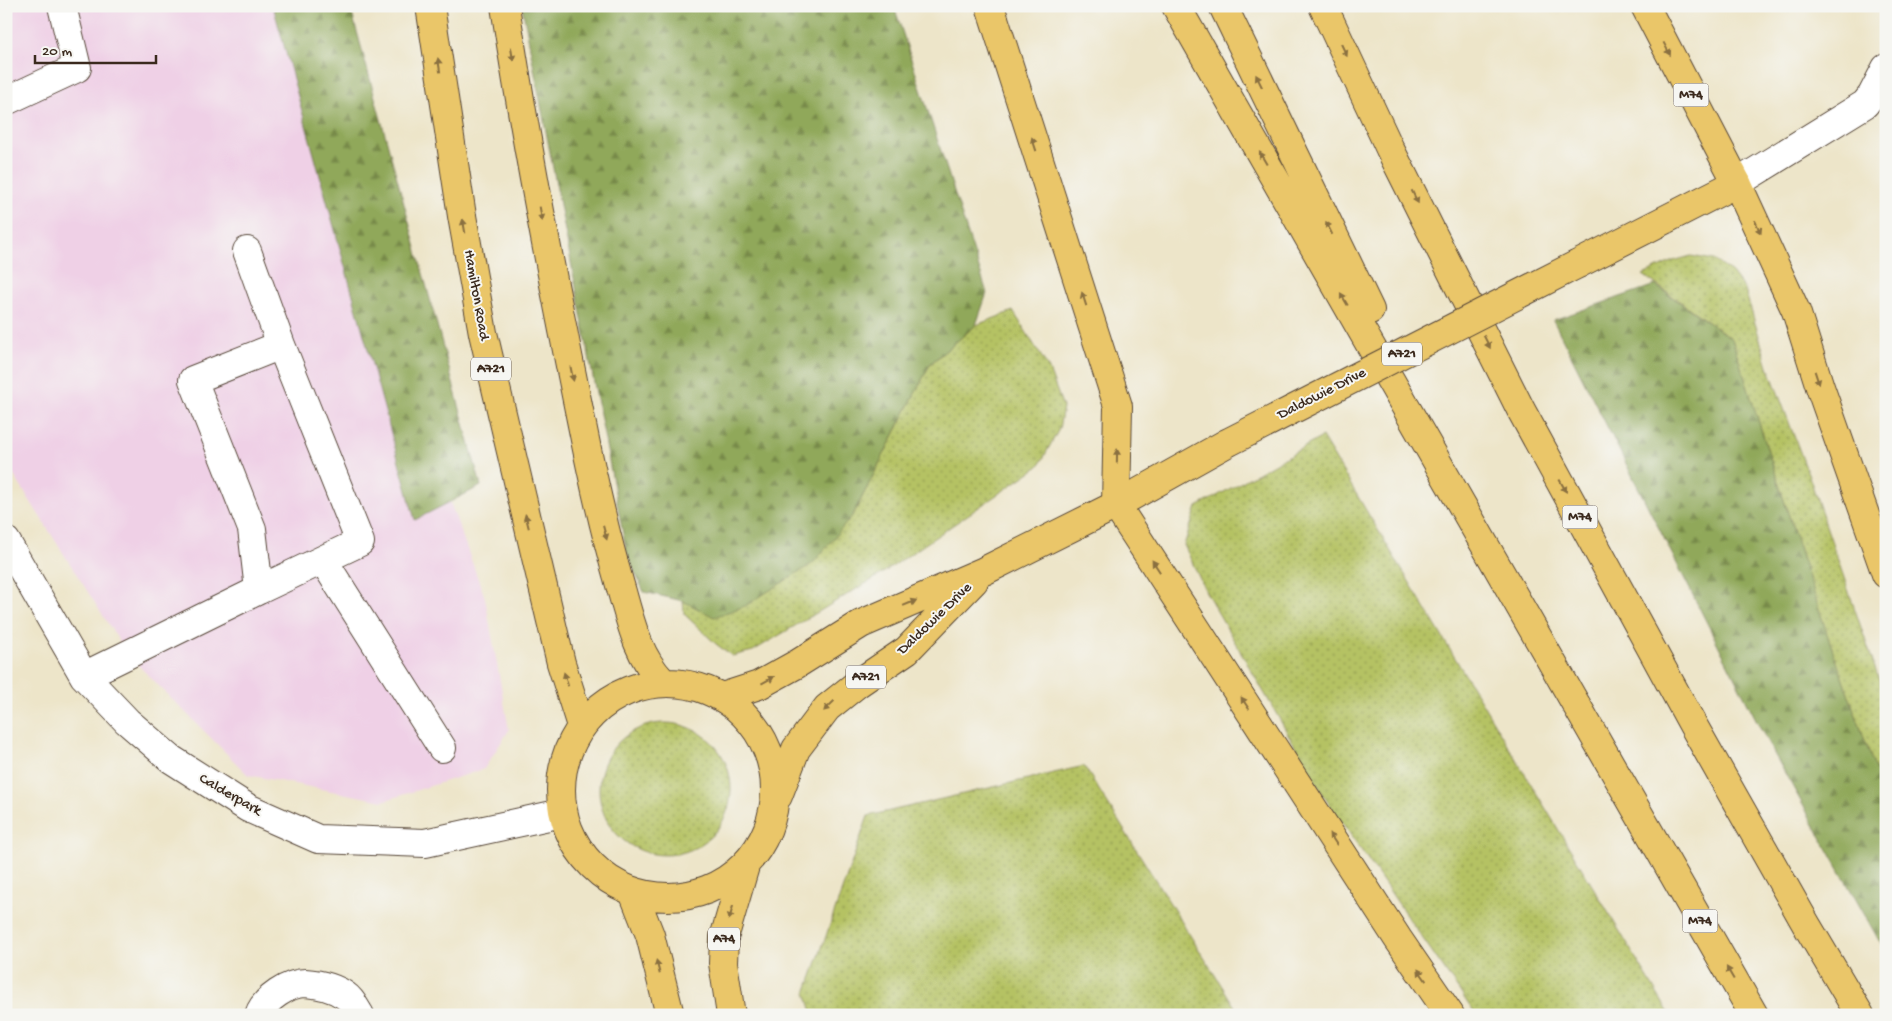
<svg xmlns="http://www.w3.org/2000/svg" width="1892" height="1021" font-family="'Gochi Hand',sans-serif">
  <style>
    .built { fill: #efd0e6 }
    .grass { fill: url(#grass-dots); stroke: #787641 }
    .forest { fill: url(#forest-firs); stroke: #66693c }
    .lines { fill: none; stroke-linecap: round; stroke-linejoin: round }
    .minor-casing { stroke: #564638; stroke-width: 30 }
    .major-casing { stroke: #564638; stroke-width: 30 }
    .highway-casing { stroke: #564638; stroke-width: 30 }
    .minor { stroke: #fff; stroke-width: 28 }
    .major { stroke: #eac669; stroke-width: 28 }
    .highway { stroke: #eac669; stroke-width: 28 }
    .major-bridge-casing { stroke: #564638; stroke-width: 30; stroke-linecap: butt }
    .major-bridge { stroke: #eac669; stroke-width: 28 }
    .oneway { fill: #8a7040 }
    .labels { text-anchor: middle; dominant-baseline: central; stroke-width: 4; stroke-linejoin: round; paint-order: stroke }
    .shield { fill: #f6f6f2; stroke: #73675e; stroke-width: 1 }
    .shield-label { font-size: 14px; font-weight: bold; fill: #3b2a1e }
    .street-label { font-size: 15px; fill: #3b2a1e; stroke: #f6f6f2 }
  </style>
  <defs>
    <pattern id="grass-dots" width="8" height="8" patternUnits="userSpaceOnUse" patternTransform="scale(1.25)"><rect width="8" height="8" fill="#b5c264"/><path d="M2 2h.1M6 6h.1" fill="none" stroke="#949e52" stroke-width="1.8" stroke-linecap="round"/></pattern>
    <pattern id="forest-firs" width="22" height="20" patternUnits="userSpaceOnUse" patternTransform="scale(1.25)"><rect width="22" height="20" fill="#90a85a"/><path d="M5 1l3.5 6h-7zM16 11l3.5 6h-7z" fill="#77894a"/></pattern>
  </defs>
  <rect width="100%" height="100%" fill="#f6f6f2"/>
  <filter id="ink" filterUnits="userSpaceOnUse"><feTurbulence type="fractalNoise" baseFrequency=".02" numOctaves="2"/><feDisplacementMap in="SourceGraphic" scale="10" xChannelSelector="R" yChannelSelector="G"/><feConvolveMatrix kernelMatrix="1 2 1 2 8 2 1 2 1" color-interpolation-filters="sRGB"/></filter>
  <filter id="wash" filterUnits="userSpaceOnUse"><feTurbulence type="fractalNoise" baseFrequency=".0096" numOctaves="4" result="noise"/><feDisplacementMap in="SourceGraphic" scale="20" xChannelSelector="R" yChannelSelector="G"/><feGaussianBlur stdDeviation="1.12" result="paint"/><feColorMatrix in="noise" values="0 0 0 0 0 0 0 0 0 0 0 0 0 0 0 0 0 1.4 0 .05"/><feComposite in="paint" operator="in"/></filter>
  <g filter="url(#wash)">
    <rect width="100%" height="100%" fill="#ede5c9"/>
    <path class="built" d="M 6,6 L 273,6 L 415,520 L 450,502 L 485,598 L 509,730 L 484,769 L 383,801 L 248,775 L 128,655 L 6,463 Z"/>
    <path class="grass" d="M 1691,256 L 1714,260 L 1732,273 L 1745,290 L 1768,366 L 1809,476 L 1886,700 L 1886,800 L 1827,634 L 1732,339 L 1643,275 L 1673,261 Z
      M 1013,311 L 1048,367 L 1063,407 L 1059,429 L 1039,466 L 880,575 L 753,651 L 732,656 L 716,644 L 684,614 L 683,601 L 724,612 L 853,515 L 930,364 L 976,325 Z
      M 1322,437 L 1670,1015 L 1476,1015 L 1325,798 L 1206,592 L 1184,545 L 1197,507 Z
      M599 789a66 66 0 1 1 132 0a66 66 0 1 1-132 0Z
      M 1084,766 L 1240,1015 L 813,1015 L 806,993 L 868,816 Z"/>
    <path class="forest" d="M 273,6 L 350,6 L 481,486 L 415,520 Z
      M 522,6 L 894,6 L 987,293 L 976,325 L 930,364 L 853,515 L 813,563 L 745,606 L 714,617 L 683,601 L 644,592 L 627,555 Z
      M 1655,285 L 1732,339 L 1827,634 L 1886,800 L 1886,953 L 1767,741 L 1553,320 Z"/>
  </g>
  <g filter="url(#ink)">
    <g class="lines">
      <g class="minor-casing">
        <path id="minor" d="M 6,101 L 77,68 L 62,6
          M 1737,183 L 1865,104 L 1872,95 L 1886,68
          M 247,251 L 281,345
          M 6,541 L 84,676 L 127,721 L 171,759 L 248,808 L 318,839 L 425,843 L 562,813
          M 323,560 L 442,748
          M 84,676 L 259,590 L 252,529 L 193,380 L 281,345 L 360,542 L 259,590
          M 259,1015 C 264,999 289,983 305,983 C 320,984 334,987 346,996 C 352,1000 356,1009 360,1015"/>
      </g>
      <g class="major-casing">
        <path id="major" d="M 430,6 L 462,216 L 483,333 L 561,663 L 581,726
          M 505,6 C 526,145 553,282 581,420 C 592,475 604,530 620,585 C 630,619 637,655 662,681
          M 1578,264 L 1737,183
          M561 790a107 107 0 1 1 214 0a107 107 0 1 1-214 0Z
          M 722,697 L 759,685 L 797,664 L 861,624 L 984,571 L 1116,505 L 1227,443
          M 778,796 L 796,749 L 827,708 L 857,684 L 907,650 L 974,581
          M 633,892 L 650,935 L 670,1015
          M 731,1015 L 723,963 L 724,938 L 745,866"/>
      </g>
      <g class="highway-casing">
        <path id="highway" d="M 990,6 L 1118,406 L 1116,505 L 1398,939 L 1450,1015
          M 1176,6 L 1754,1015
          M 1223,6 L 1370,310
          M 1323,6 L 1390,149 L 1521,410 L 1693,725 L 1806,924 L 1860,1015
          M 1645,6 L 1737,183 L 1796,311 L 1820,387 L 1886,574"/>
      </g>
      <use href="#minor" class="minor"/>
      <use href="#major" class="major"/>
      <use href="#highway" class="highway"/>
      <g class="major-bridge-casing">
        <path id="major-bridge" d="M 1227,443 L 1578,264"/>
      </g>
      <use href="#major-bridge" class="major-bridge"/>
    </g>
    <defs><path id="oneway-solid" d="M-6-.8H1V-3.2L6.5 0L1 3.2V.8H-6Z" transform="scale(1.25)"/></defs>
    <g class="oneway">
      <use href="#oneway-solid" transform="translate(1667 49) rotate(62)"/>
      <use href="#oneway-solid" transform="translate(1344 50) rotate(65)"/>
      <use href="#oneway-solid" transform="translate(512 54) rotate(81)"/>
      <use href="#oneway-solid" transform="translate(439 65) rotate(-99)"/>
      <use href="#oneway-solid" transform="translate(1259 81) rotate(-116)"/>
      <use href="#oneway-solid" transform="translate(1034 144) rotate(-108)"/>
      <use href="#oneway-solid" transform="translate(1263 158) rotate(-120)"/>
      <use href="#oneway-solid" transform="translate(1415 197) rotate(63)"/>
      <use href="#oneway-solid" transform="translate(541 214) rotate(80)"/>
      <use href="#oneway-solid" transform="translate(464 226) rotate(-100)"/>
      <use href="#oneway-solid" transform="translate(1758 227) rotate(65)"/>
      <use href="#oneway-solid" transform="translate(1329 228) rotate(-116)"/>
      <use href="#oneway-solid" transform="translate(1084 299) rotate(-108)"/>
      <use href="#oneway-solid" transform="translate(1344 299) rotate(-120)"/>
      <use href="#oneway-solid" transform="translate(1487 342) rotate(63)"/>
      <use href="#oneway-solid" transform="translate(572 374) rotate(78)"/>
      <use href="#oneway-solid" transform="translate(1817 378) rotate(72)"/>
      <use href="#oneway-solid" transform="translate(1117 456) rotate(-89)"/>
      <use href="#oneway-solid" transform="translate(1563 486) rotate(61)"/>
      <use href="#oneway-solid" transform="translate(527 521) rotate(-104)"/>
      <use href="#oneway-solid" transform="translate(605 533) rotate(75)"/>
      <use href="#oneway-solid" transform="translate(1156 566) rotate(-123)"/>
      <use href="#oneway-solid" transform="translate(910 603) rotate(-23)"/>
      <use href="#oneway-solid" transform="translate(566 679) rotate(-107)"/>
      <use href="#oneway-solid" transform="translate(768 680) rotate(-29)"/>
      <use href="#oneway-solid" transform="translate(1245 703) rotate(-123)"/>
      <use href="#oneway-solid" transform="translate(829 706) rotate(136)"/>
      <use href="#oneway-solid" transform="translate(1333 839) rotate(-123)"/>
      <use href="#oneway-solid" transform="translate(731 913) rotate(106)"/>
      <use href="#oneway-solid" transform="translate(658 967) rotate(-104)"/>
      <use href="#oneway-solid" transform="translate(1730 973) rotate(-120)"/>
      <use href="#oneway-solid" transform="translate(1422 975) rotate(-125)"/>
    </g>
  </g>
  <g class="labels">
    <g class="shield">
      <rect x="1673.5" y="83.5" width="35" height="23" rx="4"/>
      <rect x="1382" y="342.5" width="40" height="23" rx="4"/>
      <rect x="471" y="357.5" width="40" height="23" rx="4"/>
      <rect x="1562.5" y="505.5" width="35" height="23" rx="4"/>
      <rect x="846" y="665.5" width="40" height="23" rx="4"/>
      <rect x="1682.5" y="909.5" width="35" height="23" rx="4"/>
      <rect x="708" y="927.5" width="32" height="23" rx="4"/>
    </g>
    <g class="shield-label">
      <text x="1691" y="95">M74</text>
      <text x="1402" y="354">A721</text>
      <text x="491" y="369">A721</text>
      <text x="1580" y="517">M74</text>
      <text x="866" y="677">A721</text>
      <text x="1700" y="921">M74</text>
      <text x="724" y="939">A74</text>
    </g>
    <g class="street-label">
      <text transform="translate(476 295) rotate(80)">Hamilton Road</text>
      <text transform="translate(1322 394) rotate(-27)">Daldowie Drive</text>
      <text transform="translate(935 619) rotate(-44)">Daldowie Drive</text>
      <text transform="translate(230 795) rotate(30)">Calderpark</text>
    </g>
  </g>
  <rect width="1892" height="1021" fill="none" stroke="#f6f6f2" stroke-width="25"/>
  <path d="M35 55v8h121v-8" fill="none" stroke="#3b2a1e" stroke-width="2.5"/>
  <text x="42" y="55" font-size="15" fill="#3b2a1e" stroke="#f6f6f2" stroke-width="4" paint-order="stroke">20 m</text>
</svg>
